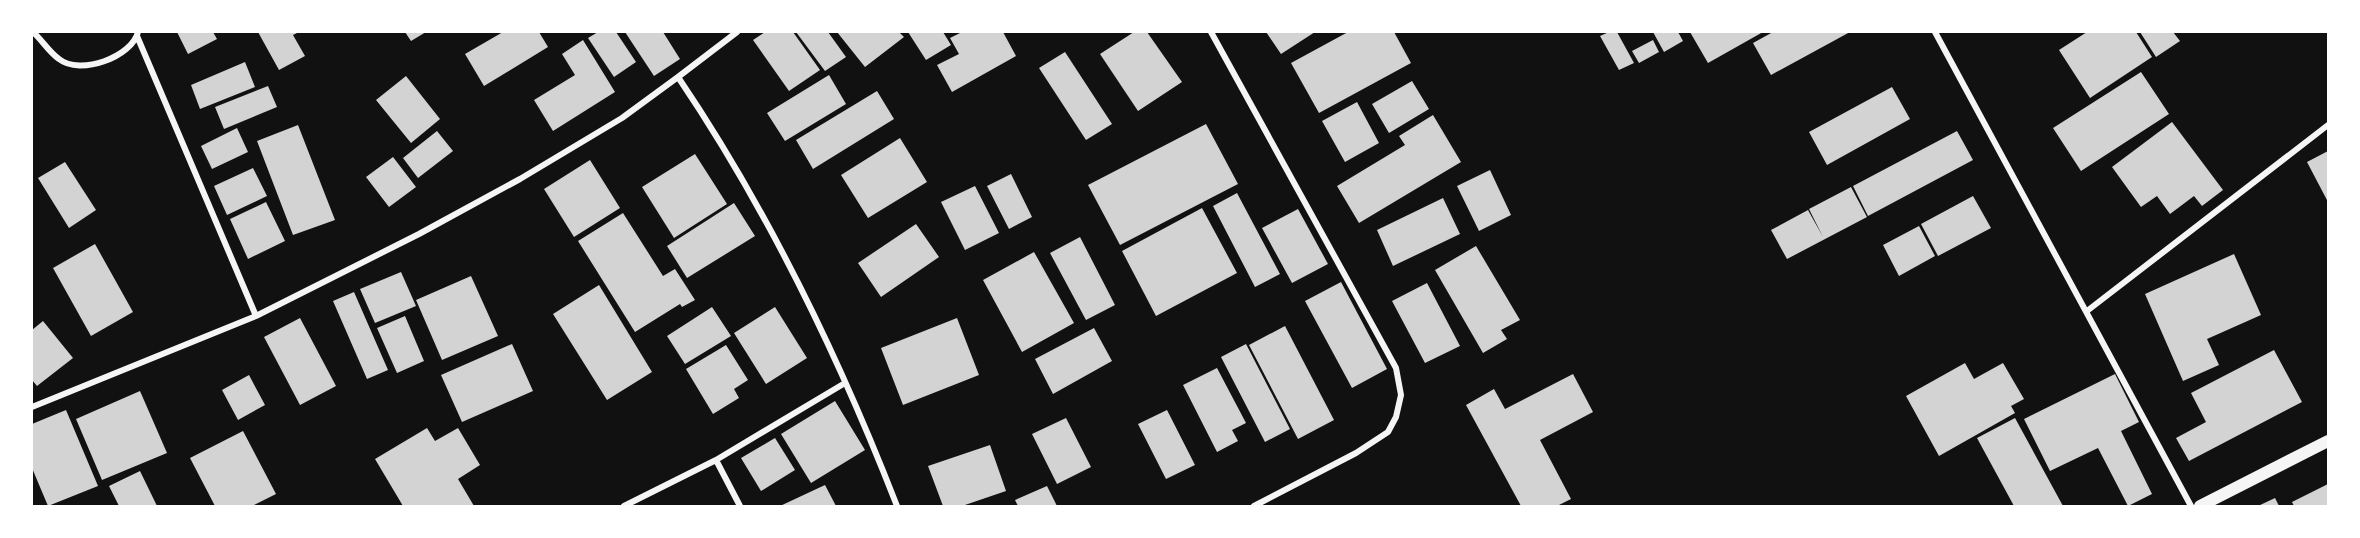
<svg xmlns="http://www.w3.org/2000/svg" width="2360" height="538" font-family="'Noto Sans',sans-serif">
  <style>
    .building { fill: #d3d3d3 }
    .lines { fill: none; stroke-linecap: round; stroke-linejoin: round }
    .minor { stroke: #f5f5f5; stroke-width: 6 }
    .secondary { stroke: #f5f5f5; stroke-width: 12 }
  </style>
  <rect width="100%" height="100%" fill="#111"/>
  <path class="building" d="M 177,32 L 213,32 L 217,39 L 188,54 Z
    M 258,32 L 299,32 L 293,35 L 305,56 L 279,70 Z
    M 405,32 L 426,32 L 411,41 Z
    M 503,32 L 539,32 L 548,47 L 484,86 L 465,54 Z
    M 598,32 L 616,32 L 636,62 L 614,77 L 588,38 Z
    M 625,32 L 663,32 L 680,59 L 654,76 Z
    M 765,32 L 793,32 L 820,70 L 789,91 L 753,40 Z
    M 796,32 L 828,32 L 846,57 L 825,71 Z
    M 837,32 L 899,32 L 904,37 L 865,67 Z
    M 908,32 L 943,32 L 951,45 L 926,60 Z
    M 962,32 L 1003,32 L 1016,56 L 952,92 L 937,65 L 959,54 L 950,38 Z
    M 1134,32 L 1147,32 L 1182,82 L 1138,111 L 1100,54 Z
    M 1266,32 L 1315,32 L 1281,54 Z
    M 1348,32 L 1394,32 L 1411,63 L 1319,113 L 1291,63 Z
    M 1609,32 L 1617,32 L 1634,63 L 1619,70 L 1600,36 Z
    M 1653,32 L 1678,32 L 1683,41 L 1664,52 Z
    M 1690,32 L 1763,32 L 1708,63 Z
    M 1773,32 L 1850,32 L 1771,75 L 1753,43 Z
    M 2087,32 L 2136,32 L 2152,57 L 2090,98 L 2059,50 Z
    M 2140,32 L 2173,32 L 2180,41 L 2156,57 Z
    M 583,40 L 615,92 L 553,131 L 534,100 L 575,75 L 562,54 Z
    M 1653,40 L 1659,52 L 1639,63 L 1632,51 Z
    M 1065,52 L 1112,124 L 1086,140 L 1039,68 Z
    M 245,62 L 255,87 L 200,109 L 191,85 Z
    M 2141,72 L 2169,114 L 2081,171 L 2053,128 Z
    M 829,75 L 846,104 L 785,141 L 767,113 Z
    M 406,76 L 440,119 L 411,143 L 376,100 Z
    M 1412,81 L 1429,109 L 1389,133 L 1372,104 Z
    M 268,86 L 277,107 L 224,129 L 215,107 Z
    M 1892,87 L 1910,119 L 1827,165 L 1809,132 Z
    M 877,91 L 894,119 L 813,169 L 796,140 Z
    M 1357,102 L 1379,143 L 1345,162 L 1322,121 Z
    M 1433,115 L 1461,162 L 1359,223 L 1337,186 L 1405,145 L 1399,136 Z
    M 2172,122 L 2223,190 L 2202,206 L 2194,196 L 2170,214 L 2157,196 L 2141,207 L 2112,167 Z
    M 1206,124 L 1238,184 L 1120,245 L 1088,185 Z
    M 298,125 L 335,220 L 293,235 L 257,141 Z
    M 237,128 L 248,152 L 212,169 L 201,146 Z
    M 437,131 L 453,151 L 418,178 L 403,158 Z
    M 1957,131 L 1973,160 L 1868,216 L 1853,186 Z
    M 900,138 L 927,182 L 868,218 L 841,175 Z
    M 2328,151 L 2328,202 L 2307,162 Z
    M 695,154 L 727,204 L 674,238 L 642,187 Z
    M 393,157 L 416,187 L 389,207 L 366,177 Z
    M 590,160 L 620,208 L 574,237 L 544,189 Z
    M 65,162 L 96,210 L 69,228 L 38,178 Z
    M 253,168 L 267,196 L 227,215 L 214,186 Z
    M 1490,170 L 1511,215 L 1479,231 L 1457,186 Z
    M 1011,174 L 1032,217 L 1009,229 L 987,186 Z
    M 975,186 L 999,233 L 965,250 L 941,202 Z
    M 1851,187 L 1867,217 L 1787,259 L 1771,230 L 1808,210 L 1823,237 L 1809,209 Z
    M 1237,193 L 1280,274 L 1255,287 L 1213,206 Z
    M 1973,196 L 1991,228 L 1938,256 L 1921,224 Z
    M 1443,198 L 1460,234 L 1393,266 L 1377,230 Z
    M 266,202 L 285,241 L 248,259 L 230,219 Z
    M 734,203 L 755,236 L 687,278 L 667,246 Z
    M 1202,208 L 1237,273 L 1156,316 L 1122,251 Z
    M 1298,209 L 1328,264 L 1292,283 L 1262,228 Z
    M 623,213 L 663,276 L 675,269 L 695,300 L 682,307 L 680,304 L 635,332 L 578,241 Z
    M 916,224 L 939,257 L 881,297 L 858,263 Z
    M 1919,226 L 1935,256 L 1899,276 L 1883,245 Z
    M 1080,237 L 1115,305 L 1086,320 L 1050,253 Z
    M 95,244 L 133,312 L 91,336 L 53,268 Z
    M 1476,246 L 1520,320 L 1501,330 L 1507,339 L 1483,353 L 1435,270 Z
    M 1034,252 L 1074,323 L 1022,352 L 983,280 Z
    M 2234,254 L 2261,315 L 2207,339 L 2219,365 L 2183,381 L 2145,294 Z
    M 401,272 L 416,306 L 375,323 L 360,289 Z
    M 471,276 L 498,336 L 442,360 L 416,300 Z
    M 1341,282 L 1387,369 L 1352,388 L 1305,301 Z
    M 1427,283 L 1460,346 L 1425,363 L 1392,301 Z
    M 599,285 L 652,372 L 607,400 L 553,314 Z
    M 354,292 L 388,370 L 367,379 L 333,301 Z
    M 712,307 L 731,336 L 685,364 L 667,336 Z
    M 775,307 L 807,358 L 766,384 L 734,333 Z
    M 405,316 L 424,361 L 397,373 L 377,328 Z
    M 300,318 L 336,386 L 300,405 L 264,337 Z
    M 957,318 L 979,375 L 903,405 L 881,348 Z
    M 43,321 L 73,358 L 37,386 L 32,380 L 32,330 Z
    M 1285,326 L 1334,420 L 1298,439 L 1249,345 Z
    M 1094,328 L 1112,361 L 1053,394 L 1035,359 Z
    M 512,344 L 533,391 L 462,422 L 441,375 Z
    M 1246,344 L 1290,429 L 1265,442 L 1221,357 Z
    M 726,345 L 748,380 L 734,389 L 739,398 L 713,414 L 686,369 Z
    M 2274,350 L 2302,402 L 2189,461 L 2176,438 L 2206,422 L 2191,393 Z
    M 1965,363 L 1974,379 L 2003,363 L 2024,399 L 2011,406 L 2015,413 L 1939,456 L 1906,396 Z
    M 1217,368 L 1246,423 L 1232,430 L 1238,441 L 1217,452 L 1183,385 Z
    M 1573,374 L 1593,412 L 1540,440 L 1571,499 L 1557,506 L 1521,506 L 1466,405 L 1494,389 L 1505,409 Z
    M 2115,374 L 2139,422 L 2121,431 L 2152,494 L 2128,506 L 2098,448 L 2050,471 L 2024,419 Z
    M 249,375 L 265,405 L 238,420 L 222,390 Z
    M 140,391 L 167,453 L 102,480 L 76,419 Z
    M 835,401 L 865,450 L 811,483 L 781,434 Z
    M 66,410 L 98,486 L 48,506 L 32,468 L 32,424 Z
    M 1167,410 L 1195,465 L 1166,479 L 1138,424 Z
    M 1066,418 L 1091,467 L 1057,484 L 1032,434 Z
    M 2015,418 L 2063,506 L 2014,506 L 1977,438 Z
    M 427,428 L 435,441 L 458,428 L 480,465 L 458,479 L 474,506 L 403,506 L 375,459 Z
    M 243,431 L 276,494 L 252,506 L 215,506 L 190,458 Z
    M 775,438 L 795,470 L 761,491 L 741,458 Z
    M 990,445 L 1006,491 L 962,506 L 943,506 L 928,466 Z
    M 140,471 L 157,506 L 119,506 L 109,486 Z
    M 2328,484 L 2328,506 L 2294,506 L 2292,502 Z
    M 825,485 L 836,506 L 780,506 Z
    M 1047,486 L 1057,506 L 1018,506 L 1015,500 Z
    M 2275,498 L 2279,506 L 2258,506 Z"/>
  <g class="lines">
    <path class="minor" d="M 33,32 C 42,40 49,52 59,59 C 80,76 132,57 138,32
      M 1211,32 L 1396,368 L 1401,395 L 1396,417 L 1388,432 L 1356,453 L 1254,506
      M 1935,32 L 2191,506
      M 137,36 L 256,316
      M 678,77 L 737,32
      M 2087,311 L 2328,125
      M 32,407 L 256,316 L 419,234 L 520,179 L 622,118 L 678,77 C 768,210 839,357 897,506
      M 716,460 L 740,506
      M 624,506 L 716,460 L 845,383"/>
    <path class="secondary" d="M 2200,506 L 2328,441"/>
  </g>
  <rect width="2360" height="538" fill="none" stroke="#ffffff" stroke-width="66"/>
</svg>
